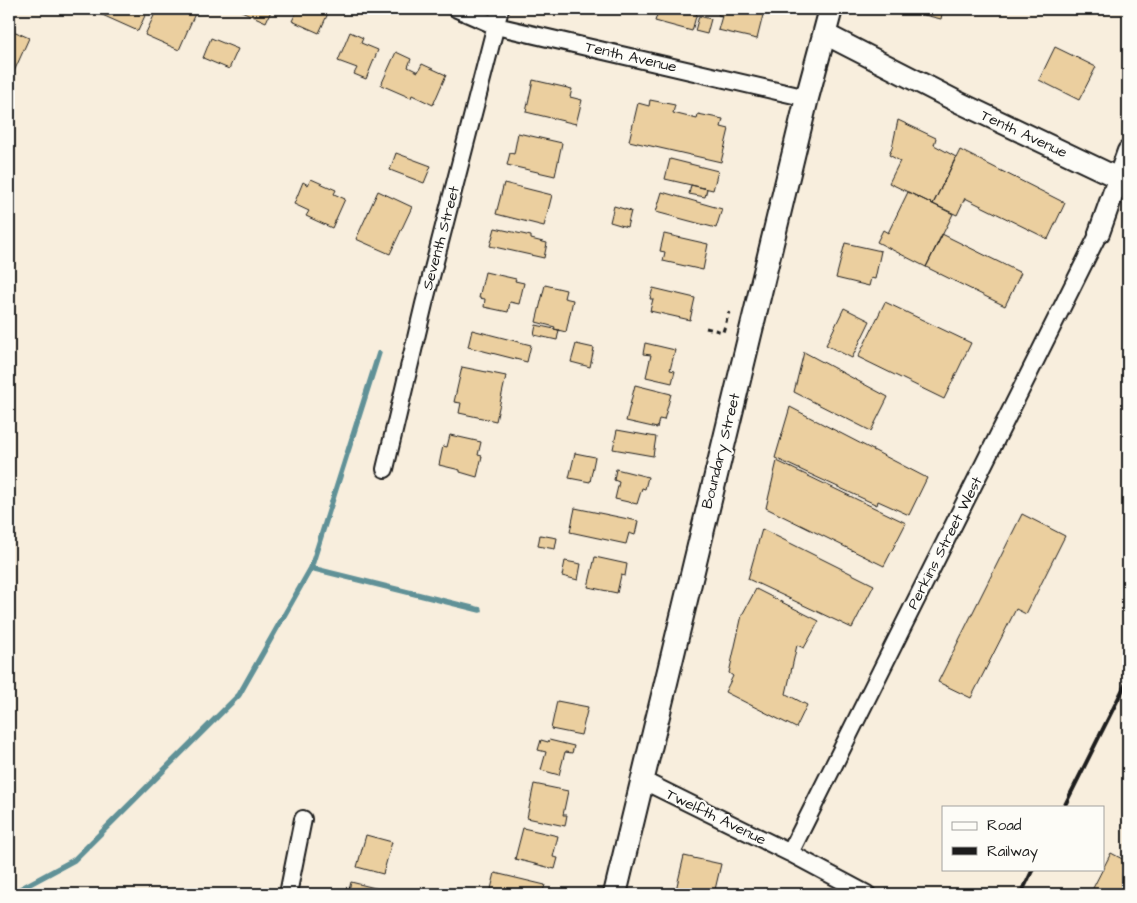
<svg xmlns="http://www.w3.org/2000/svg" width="1137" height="903" font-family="'Architects Daughter',sans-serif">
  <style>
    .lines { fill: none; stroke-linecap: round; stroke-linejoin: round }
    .stream { stroke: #609197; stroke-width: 5.5 }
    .building { fill: #ebcf9f; stroke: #1c1c1c }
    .minor-casing { stroke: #1c1c1c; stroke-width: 20 }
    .tertiary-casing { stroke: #1c1c1c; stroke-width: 24 }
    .secondary-casing { stroke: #1c1c1c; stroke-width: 26 }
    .path { stroke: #1c1c1c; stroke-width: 3; stroke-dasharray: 5 4; stroke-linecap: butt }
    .minor { stroke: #fdfcf7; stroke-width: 16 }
    .tertiary { stroke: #fdfcf7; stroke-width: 20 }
    .secondary { stroke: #fdfcf7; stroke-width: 22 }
    .rail { stroke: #1c1c1c; stroke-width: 4 }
    .labels { text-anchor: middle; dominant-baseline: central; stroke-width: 4.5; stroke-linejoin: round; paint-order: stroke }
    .street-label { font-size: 15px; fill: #1c1c1c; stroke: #fdfcf7 }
  </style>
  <rect width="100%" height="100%" fill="#f8eedd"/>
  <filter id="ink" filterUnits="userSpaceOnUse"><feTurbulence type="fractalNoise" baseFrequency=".02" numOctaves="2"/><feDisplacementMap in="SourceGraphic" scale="10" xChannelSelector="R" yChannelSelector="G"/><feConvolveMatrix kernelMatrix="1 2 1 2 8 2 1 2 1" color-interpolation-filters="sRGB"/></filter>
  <g filter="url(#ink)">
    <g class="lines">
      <path class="stream" d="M 311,568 L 480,610
        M 11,894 L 74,860 L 239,695 L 311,568 L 379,353"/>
    </g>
    <path class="building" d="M 89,9 L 148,9 L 138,31 Z
      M 157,9 L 197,9 L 179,50 L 145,35 Z
      M 237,9 L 272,9 L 266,22 Z
      M 298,9 L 330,9 L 319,33 L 292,21 Z
      M 659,9 L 698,9 L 692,31 L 655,21 Z
      M 720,9 L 756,9 L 764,11 L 757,39 L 718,30 L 722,16 L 718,15 Z
      M 908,9 L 943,9 L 941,19 L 908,11 Z
      M 699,16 L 711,19 L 707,34 L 695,31 Z
      M 9,29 L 29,38 L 12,76 L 9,75 Z
      M 350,32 L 363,38 L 361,43 L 378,50 L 366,79 L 354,74 L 357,68 L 338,61 Z
      M 211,38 L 238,49 L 229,69 L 203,58 Z
      M 1055,47 L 1096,67 L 1079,100 L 1039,80 Z
      M 396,52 L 411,59 L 408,67 L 418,72 L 422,64 L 446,75 L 433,105 L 412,95 L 411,98 L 381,85 Z
      M 533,80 L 572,89 L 570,97 L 582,100 L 576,124 L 526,112 Z
      M 650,100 L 675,105 L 673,113 L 697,119 L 698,114 L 723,119 L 721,127 L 729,129 L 721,162 L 629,141 L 638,103 L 649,106 Z
      M 898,120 L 936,138 L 934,145 L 956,157 L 933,204 L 889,183 L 900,161 L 889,155 L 892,148 Z
      M 518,133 L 562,143 L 555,176 L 507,165 L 510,153 L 514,154 Z
      M 960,150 L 1065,203 L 1048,239 L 965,198 L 957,215 L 933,204 Z
      M 396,153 L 431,166 L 424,183 L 390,170 Z
      M 670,159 L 718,171 L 713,190 L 665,179 Z
      M 311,179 L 336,190 L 334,194 L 345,199 L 332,228 L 306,216 L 309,211 L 294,204 L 303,182 L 308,185 Z
      M 504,183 L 552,195 L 544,226 L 496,214 Z
      M 691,185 L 707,189 L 705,197 L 689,194 Z
      M 378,191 L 412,207 L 390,254 L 356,239 Z
      M 662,192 L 722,209 L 716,228 L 656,212 Z
      M 908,192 L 953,214 L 926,267 L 877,242 L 883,230 L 888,233 Z
      M 614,206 L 631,211 L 627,227 L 610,222 Z
      M 495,228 L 531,236 L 531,239 L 547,243 L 544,258 L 490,246 Z
      M 664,234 L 708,244 L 703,270 L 663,261 L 665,252 L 660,251 Z
      M 942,234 L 1021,273 L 1005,306 L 926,267 Z
      M 845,243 L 881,251 L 875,279 L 871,278 L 869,286 L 836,278 Z
      M 485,272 L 516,279 L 515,281 L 524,283 L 519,304 L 510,302 L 508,312 L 484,307 L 485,299 L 479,298 Z
      M 545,285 L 566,290 L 564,298 L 573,300 L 566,332 L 554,329 L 555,327 L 536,322 Z
      M 653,288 L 695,298 L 690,320 L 650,311 L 653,299 L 650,299 Z
      M 885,302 L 971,343 L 944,399 L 858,357 Z
      M 844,308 L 870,321 L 852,358 L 826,345 Z
      M 536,325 L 559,330 L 557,340 L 534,335 Z
      M 472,330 L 531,345 L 527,362 L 468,347 Z
      M 645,343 L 675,350 L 670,370 L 675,371 L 672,383 L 646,377 L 651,355 L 643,354 Z
      M 576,344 L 594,348 L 590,367 L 571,362 Z
      M 804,352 L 888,397 L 871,431 L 794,392 Z
      M 462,367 L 506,376 L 496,421 L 459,413 L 461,403 L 454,402 Z
      M 635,385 L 671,394 L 664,420 L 659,419 L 657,428 L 626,421 Z
      M 790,407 L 927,478 L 909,515 L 878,501 L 877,505 L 775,458 Z
      M 617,430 L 656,437 L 653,456 L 613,449 Z
      M 450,435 L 481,442 L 478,455 L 482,456 L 477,477 L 460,472 L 460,470 L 439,465 L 443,446 L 447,447 Z
      M 575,453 L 595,457 L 590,482 L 569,478 Z
      M 777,461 L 906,523 L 884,566 L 766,508 Z
      M 616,469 L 648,477 L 645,489 L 642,488 L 637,504 L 615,499 L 619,482 L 614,480 Z
      M 575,508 L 638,521 L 635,535 L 629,533 L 626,544 L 570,532 Z
      M 1022,514 L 1065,536 L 1026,614 L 1016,609 L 971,698 L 938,682 Z
      M 762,529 L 874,585 L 852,628 L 748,579 Z
      M 540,535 L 557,538 L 555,549 L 538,546 Z
      M 595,557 L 627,564 L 625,576 L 621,575 L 617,593 L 588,587 Z
      M 565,561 L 581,564 L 578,580 L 562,576 Z
      M 756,589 L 819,621 L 804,648 L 797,645 L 786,694 L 807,705 L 796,728 L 725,692 L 733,676 L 729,673 L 742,615 Z
      M 557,701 L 588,707 L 581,735 L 551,729 Z
      M 541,740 L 548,742 L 549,740 L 574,746 L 572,753 L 565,752 L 559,775 L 541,770 L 546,752 L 538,750 Z
      M 534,784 L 568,791 L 563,815 L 567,815 L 565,826 L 527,818 Z
      M 523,828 L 558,836 L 553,857 L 558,858 L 555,869 L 515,859 Z
      M 366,835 L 392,842 L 383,874 L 357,867 Z
      M 1111,853 L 1128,862 L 1128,894 L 1090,894 Z
      M 684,856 L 721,864 L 714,894 L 675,894 Z
      M 495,873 L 545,885 L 542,894 L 497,894 L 498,890 L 491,889 Z
      M 351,882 L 395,893 L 394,894 L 348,894 Z"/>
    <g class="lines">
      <g class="minor-casing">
        <path id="minor" d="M 457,9 L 496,26 L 807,98
          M 385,469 L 424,304 L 500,9
          M 642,780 L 790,853
          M 288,894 L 303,819
          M 867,894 L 790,853 L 1099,233"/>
      </g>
      <g class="tertiary-casing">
        <path id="tertiary" d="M 825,34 L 954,100 L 1118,178
          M 1099,233 L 1128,151"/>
      </g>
      <g class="secondary-casing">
        <path id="secondary" d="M 615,894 L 807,98 L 831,9"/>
      </g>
      <path class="path" d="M 706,328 L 723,332 L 729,312"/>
      <use href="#minor" class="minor"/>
      <use href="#tertiary" class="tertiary"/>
      <use href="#secondary" class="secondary"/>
      <path class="rail" d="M 1064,807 L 1128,679
        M 1021,894 L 1033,869"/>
    </g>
  </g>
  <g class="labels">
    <g class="street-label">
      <text transform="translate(631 57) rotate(13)">Tenth Avenue</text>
      <text transform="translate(1024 134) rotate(25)">Tenth Avenue</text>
      <text transform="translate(441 238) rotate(-75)">Seventh Street</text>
      <text transform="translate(721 451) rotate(-76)">Boundary Street</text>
      <text transform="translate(945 543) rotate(-63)">Perkins Street West</text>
      <text transform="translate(716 817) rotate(26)">Twelfth Avenue</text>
    </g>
  </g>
  <rect width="1137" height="903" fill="none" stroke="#fdfcf7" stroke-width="30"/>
  <rect x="15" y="15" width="1107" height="873" fill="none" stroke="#1c1c1c" stroke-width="2" filter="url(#ink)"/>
  <rect x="942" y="806" width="162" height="65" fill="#fdfcf7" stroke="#a3a29f"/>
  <rect x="952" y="822" width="25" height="8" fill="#fdfcf7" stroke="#a3a29f"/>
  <text x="987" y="830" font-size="15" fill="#1c1c1c">Road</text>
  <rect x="952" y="847" width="25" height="8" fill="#1c1c1c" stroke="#a3a29f"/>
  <text x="987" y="856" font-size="15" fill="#1c1c1c">Railway</text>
</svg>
